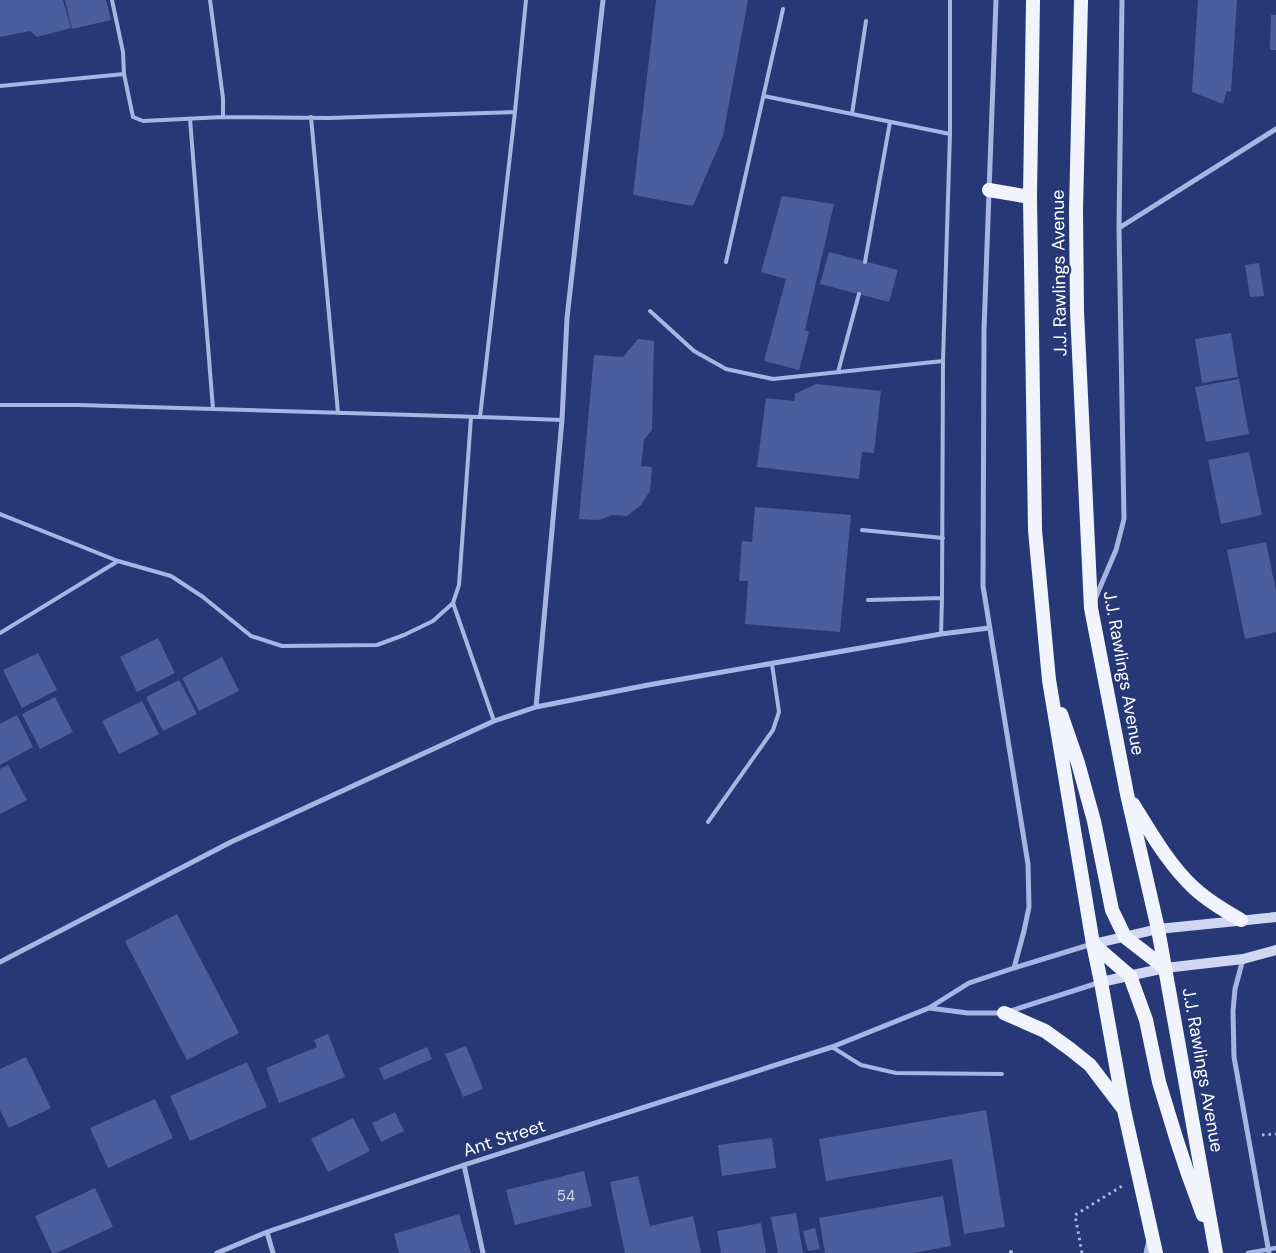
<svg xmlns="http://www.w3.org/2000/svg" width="1276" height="1253" font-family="'DM Sans',sans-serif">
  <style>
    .building { fill: #4a5e9d }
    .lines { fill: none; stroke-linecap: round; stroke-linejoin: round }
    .path { stroke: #a6b5e2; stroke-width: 3; stroke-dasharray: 2.5 4; stroke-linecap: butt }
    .service { stroke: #a6b5e2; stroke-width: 4 }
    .minor { stroke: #a6b5e2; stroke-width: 5 }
    .secondary { stroke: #cfd7f3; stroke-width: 10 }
    .trunk { stroke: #f2f4fd; stroke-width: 14 }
    .pedestrian-bridge { stroke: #a6b5e2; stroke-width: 4.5 }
    .labels { text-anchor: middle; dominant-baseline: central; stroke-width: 4.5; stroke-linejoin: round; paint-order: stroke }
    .number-label { font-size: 15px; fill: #d2d7e6 }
    .street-label { font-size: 18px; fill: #fff; stroke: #263876 }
  </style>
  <rect width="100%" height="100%" fill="#263876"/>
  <path class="building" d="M 0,0 L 63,0 L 71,28 L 37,37 L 30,31 L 0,37 Z
    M 65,0 L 106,0 L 111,20 L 72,29 Z
    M 656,0 L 748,0 L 723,136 L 693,206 L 633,195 Z
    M 1198,0 L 1237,0 L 1231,92 L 1227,91 L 1223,104 L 1192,92 Z
    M 1271,15 L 1276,15 L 1276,50 L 1270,50 Z
    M 782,196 L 834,204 L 805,330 L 809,332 L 799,370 L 764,361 L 786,279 L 761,272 Z
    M 829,252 L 898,270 L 889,302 L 820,284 Z
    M 1259,263 L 1264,296 L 1250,297 L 1245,265 Z
    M 1231,333 L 1238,377 L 1202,383 L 1195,339 Z
    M 638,339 L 654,341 L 652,430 L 644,440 L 641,466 L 652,467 L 650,491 L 641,505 L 627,516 L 613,515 L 599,520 L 579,519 L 594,355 L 623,357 Z
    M 1239,379 L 1249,434 L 1206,442 L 1195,387 Z
    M 816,384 L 881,391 L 874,453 L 862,452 L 859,479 L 757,467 L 766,398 L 794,401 L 795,394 Z
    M 1249,452 L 1262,515 L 1221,524 L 1208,460 Z
    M 755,507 L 851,515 L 840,632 L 745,624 L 748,581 L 739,581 L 742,541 L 752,542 Z
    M 1266,542 L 1276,591 L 1276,632 L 1245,639 L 1227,550 Z
    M 158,638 L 175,673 L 137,692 L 120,657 Z
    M 38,653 L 57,690 L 22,708 L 3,670 Z
    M 222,657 L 239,691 L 199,711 L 182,678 Z
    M 179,680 L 197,714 L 163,731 L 146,697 Z
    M 55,697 L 73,732 L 40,749 L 22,714 Z
    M 142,701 L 159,734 L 119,754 L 102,721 Z
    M 17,715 L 33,747 L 0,765 L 0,724 Z
    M 8,765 L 27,800 L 0,814 L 0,769 Z
    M 177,914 L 239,1033 L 187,1060 L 125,941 Z
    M 328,1034 L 345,1077 L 279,1103 L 266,1068 L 317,1047 L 314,1040 Z
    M 466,1046 L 483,1089 L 463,1097 L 445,1054 Z
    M 427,1047 L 432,1059 L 384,1080 L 379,1068 Z
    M 26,1057 L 51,1108 L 9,1128 L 0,1110 L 0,1069 Z
    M 247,1062 L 267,1107 L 190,1141 L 170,1096 Z
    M 155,1099 L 173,1138 L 108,1168 L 90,1128 Z
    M 986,1110 L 1005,1227 L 964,1234 L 952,1159 L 826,1181 L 819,1139 Z
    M 395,1112 L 404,1131 L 381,1142 L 372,1123 Z
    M 353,1118 L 370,1151 L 328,1172 L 311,1139 Z
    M 772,1138 L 776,1168 L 722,1176 L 718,1145 Z
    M 584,1171 L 592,1206 L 515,1225 L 506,1190 Z
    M 638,1176 L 650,1226 L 693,1216 L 701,1253 L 625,1253 L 610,1182 Z
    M 95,1188 L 113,1227 L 56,1253 L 52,1253 L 35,1216 Z
    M 943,1196 L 951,1246 L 912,1253 L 825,1253 L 819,1218 Z
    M 796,1213 L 803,1253 L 778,1253 L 771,1217 Z
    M 459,1214 L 471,1253 L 399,1253 L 394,1234 Z
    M 761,1223 L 766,1253 L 721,1253 L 717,1231 Z
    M 815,1228 L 820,1249 L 808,1251 L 803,1231 Z"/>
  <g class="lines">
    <path class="path" d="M 1262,1135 L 1276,1134
      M 1082,1253 L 1075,1215 L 1122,1186"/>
    <path class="service" d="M 210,0 L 223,98 L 223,117
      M 526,0 L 515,112 L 480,417 L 562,420
      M 124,74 L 133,117 L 143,121 L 223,117 L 328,118 L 515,112
      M 0,86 L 124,74 L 123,52 L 112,0
      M 764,96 L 950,134
      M 852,114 L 866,21
      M 311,117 L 338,413
      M 190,119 L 213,409
      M 726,262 L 783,9
      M 865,262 L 890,122
      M 650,311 L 694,351 L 726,369 L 773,379 L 943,361
      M 838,372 L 859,294
      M 0,405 L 79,405 L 480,417
      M 0,514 L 118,561
      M 862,530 L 943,538
      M 868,600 L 942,598
      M 453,603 L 494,721
      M 0,633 L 118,561 L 171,576 L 203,597 L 251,636 L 282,646 L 377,645 L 404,635 L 433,621 L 453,603 L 459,585 L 471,417
      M 941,634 L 942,598 L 943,361 L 950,134 L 950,0
      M 708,822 L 773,730 L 779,712 L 772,664
      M 832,1047 L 861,1065 L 896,1073 L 1002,1074
      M 1011,1252 L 1011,1253"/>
    <path class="minor" d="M 996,0 L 984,330 L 983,586 L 1028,864 L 1029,907 L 1024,931 L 1014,968
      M 1119,228 L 1276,129
      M 1095,599 L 1116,550 L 1124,519 L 1119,228 L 1122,0
      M 536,707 L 562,420 L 567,318 L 603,0
      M 1243,959 L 1235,989 L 1233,1011 L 1234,1057 L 1269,1253
      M 0,962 L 231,842 L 494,721 L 536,707 L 648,685 L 941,634 L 989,628
      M 929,1008 L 968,1013 L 1004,1013 L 1101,982
      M 464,1165 L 483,1253
      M 267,1232 L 273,1253
      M 217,1253 L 267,1232 L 464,1165 L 832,1047 L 929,1008 L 969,983 L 1014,968 L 1092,944
      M 1146,1253 L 1149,1240"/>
    <path class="secondary" d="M 1093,944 L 1158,929 L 1276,917
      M 1101,982 L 1165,968 L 1243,959 L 1276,950"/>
    <path class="trunk" d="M 1033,0 L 1030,197 L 1035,530 L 1049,680 L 1093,944 L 1101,982 L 1124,1110 L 1156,1253
      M 1081,0 L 1076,210 L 1077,311 L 1091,608 L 1127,794 L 1158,929 L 1216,1253
      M 989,190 L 1030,197
      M 1061,714 L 1078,763 L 1094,821 L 1112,910 L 1125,937 L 1165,968
      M 1133,804 C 1151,833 1169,865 1194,888 C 1208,901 1225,911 1241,920
      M 1093,944 L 1130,976 L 1146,1020 L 1159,1082 L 1177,1141 L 1188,1174 L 1203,1215
      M 1004,1013 L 1045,1031 L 1070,1049 L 1090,1065 L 1122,1107"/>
    <path class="pedestrian-bridge" d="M 1248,1253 L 1276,1248"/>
  </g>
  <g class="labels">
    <g class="number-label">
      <text x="566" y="1196">54</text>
    </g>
    <g class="street-label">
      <text transform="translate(1059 273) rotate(-91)">J.J. Rawlings Avenue</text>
      <text transform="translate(1124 673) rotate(80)">J.J. Rawlings Avenue</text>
      <text transform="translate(1203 1070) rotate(80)">J.J. Rawlings Avenue</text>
      <text transform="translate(504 1138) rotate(-18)">Ant Street</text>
    </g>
  </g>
</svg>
